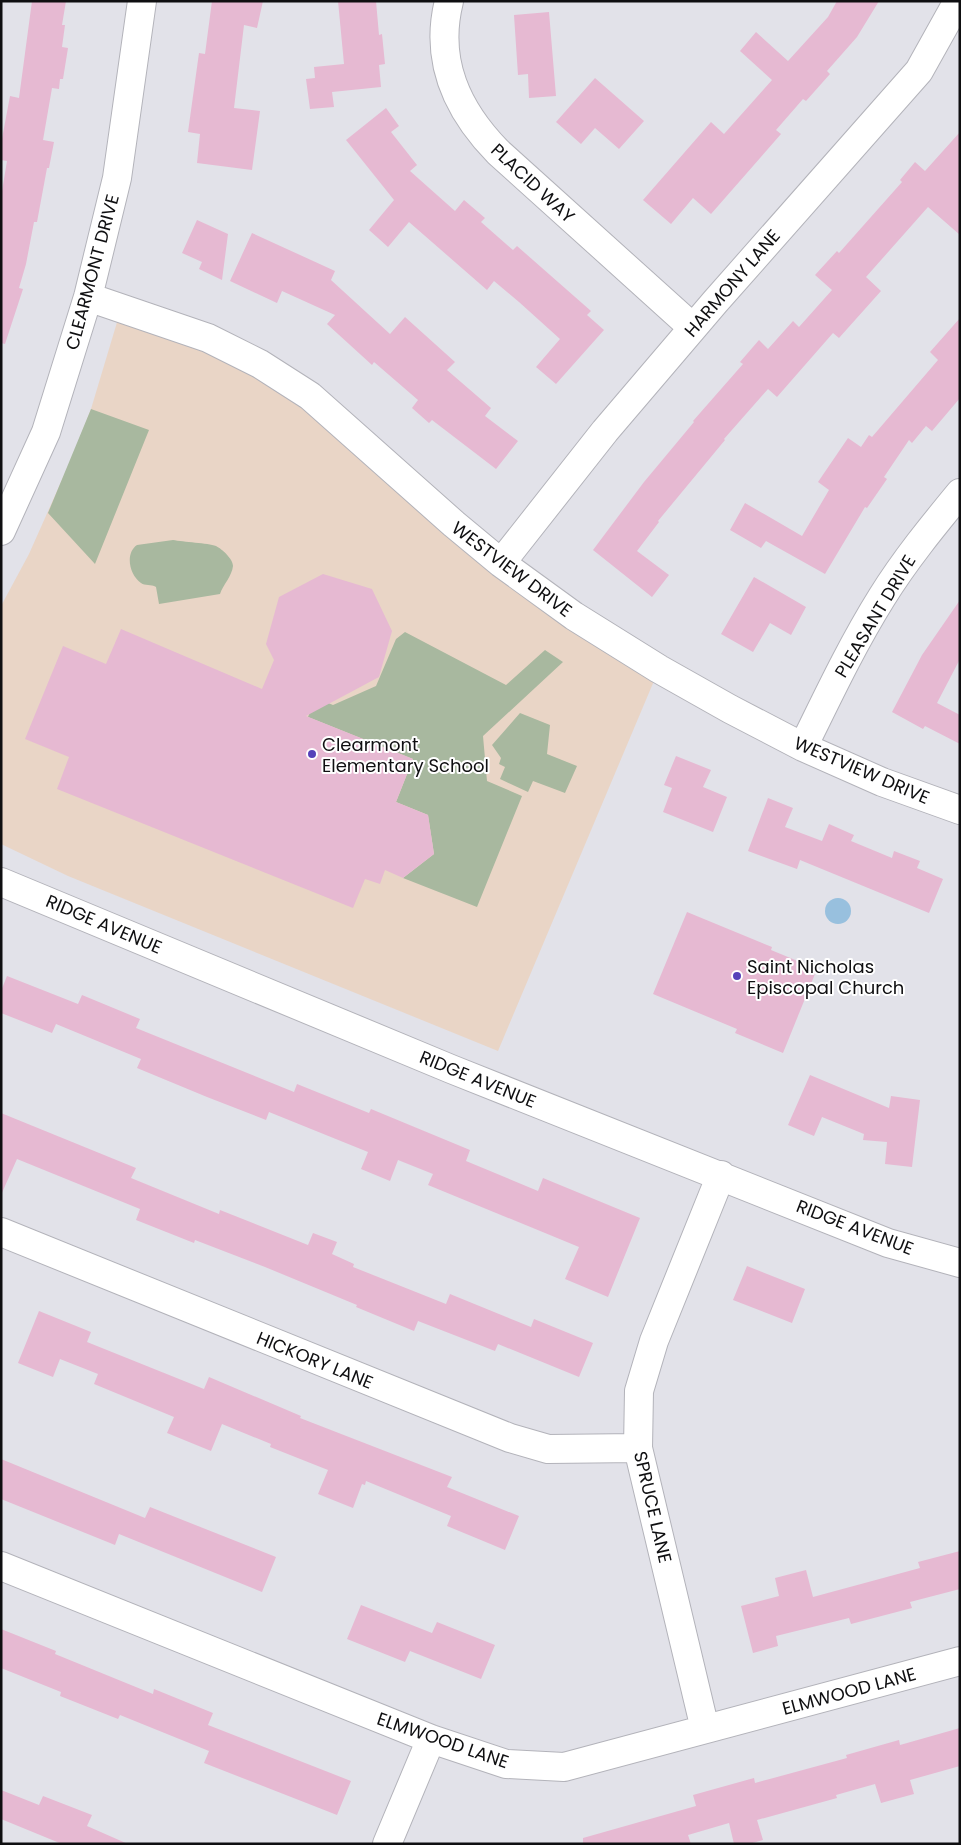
<svg xmlns="http://www.w3.org/2000/svg" width="961" height="1845" font-family="Poppins,sans-serif">
  <style>
    .education { fill: #e9d5c6 }
    .green { fill: #a8b89f }
    .water { fill: #98c0de }
    .building { fill: #e6b9d2 }
    .lines { fill: none; stroke-linecap: round; stroke-linejoin: round }
    .street-casing { stroke: #b3b3ba; stroke-width: 30 }
    .street { stroke: #fff; stroke-width: 28 }
    .poi-dot { fill: #5541b9; stroke: #fff; stroke-width: 2 }
    .labels { text-anchor: middle; dominant-baseline: central; stroke-width: 4; stroke-linejoin: round; paint-order: stroke }
    .street-label { font-size: 18px; fill: #0f0f11; stroke: #fff }
    .poi-label { font-size: 18px; fill: #0f0f11; stroke: #fff; text-anchor: start }
  </style>
  <rect width="100%" height="100%" fill="#e2e2e9"/>
  <path class="education" d="M 121,309 L 208,338 L 659,669 L 498,1051 L 68,876 L 1,844 L 1,606 L 29,554 L 73,455 L 91,409 Z"/>
  <path class="green" d="M 91,409 L 149,430 L 95,564 L 48,513 Z
    M 173,540 C 183,542 208,543 216,546 C 222,549 233,559 233,566 C 232,576 223,585 220,594 L 159,604 L 156,587 C 151,584 145,586 141,583 C 129,575 125,553 137,545 Z
    M 405,632 L 506,685 L 545,650 L 563,662 L 483,736 L 487,781 L 522,796 L 477,907 L 403,878 L 434,854 L 428,815 L 396,802 L 413,759 L 308,717 L 316,698 L 333,705 L 376,686 L 396,639 Z
    M 520,713 L 550,725 L 547,754 L 577,766 L 565,793 L 533,781 L 528,792 L 500,779 L 505,767 L 499,764 L 501,758 L 492,745 Z"/>
  <path class="water" d="M825 911a13 13 0 1 1 26 0a13 13 0 1 1-26 0Z"/>
  <path class="building" d="M 32,1 L 66,1 L 62,25 L 65,25 L 62,47 L 68,48 L 63,79 L 60,79 L 59,89 L 52,88 L 43,140 L 54,142 L 49,168 L 47,168 L 37,222 L 34,222 L 26,264 L 19,288 L 23,289 L 5,344 L 1,343 L 1,197 L 7,161 L 1,160 L 1,144 L 10,96 L 19,98 Z
    M 212,1 L 263,1 L 257,28 L 244,25 L 234,108 L 260,111 L 252,170 L 197,163 L 200,134 L 188,132 L 199,53 L 205,54 Z
    M 338,1 L 376,1 L 379,35 L 382,34 L 385,64 L 379,65 L 381,87 L 332,92 L 334,107 L 310,109 L 306,79 L 315,78 L 314,67 L 344,64 Z
    M 837,1 L 879,1 L 857,37 L 827,71 L 830,74 L 806,101 L 803,99 L 776,130 L 781,134 L 711,214 L 693,198 L 671,224 L 643,200 L 711,122 L 724,134 L 772,80 L 740,51 L 756,32 L 788,61 L 828,17 Z
    M 549,12 L 556,96 L 529,98 L 528,74 L 518,75 L 514,15 Z
    M 595,78 L 644,121 L 619,149 L 595,128 L 581,144 L 556,122 Z
    M 386,108 L 399,126 L 391,132 L 417,165 L 410,171 L 455,211 L 464,200 L 485,218 L 481,222 L 513,250 L 517,246 L 591,311 L 587,315 L 604,330 L 556,384 L 536,367 L 560,339 L 519,302 L 494,281 L 487,290 L 409,222 L 388,247 L 369,230 L 394,200 L 346,140 Z
    M 960,132 L 960,235 L 928,207 L 866,277 L 881,291 L 839,338 L 833,333 L 777,397 L 768,389 L 724,439 L 725,440 L 658,521 L 659,522 L 637,551 L 669,575 L 652,597 L 593,550 L 644,482 L 694,422 L 693,421 L 743,364 L 740,362 L 759,340 L 768,349 L 793,321 L 799,327 L 832,290 L 815,275 L 837,251 L 839,253 L 902,182 L 900,180 L 915,162 L 925,171 Z
    M 197,220 L 228,234 L 222,280 L 199,269 L 202,262 L 182,253 Z
    M 252,233 L 335,271 L 331,280 L 390,334 L 405,317 L 455,362 L 447,370 L 491,408 L 485,416 L 518,441 L 496,469 L 432,420 L 429,423 L 412,408 L 418,400 L 374,362 L 372,365 L 327,324 L 335,315 L 282,291 L 277,303 L 230,281 Z
    M 960,318 L 960,398 L 932,431 L 926,426 L 912,443 L 909,440 L 884,477 L 887,479 L 867,508 L 865,507 L 825,574 L 766,541 L 761,548 L 730,530 L 745,503 L 802,536 L 829,490 L 818,482 L 848,438 L 861,447 L 869,435 L 872,437 L 938,360 L 930,352 Z
    M 323,574 L 372,589 L 392,631 L 379,677 L 306,716 L 413,759 L 396,802 L 428,815 L 434,854 L 403,878 L 385,870 L 380,884 L 365,879 L 353,908 L 57,789 L 69,757 L 25,739 L 63,646 L 106,664 L 121,629 L 262,689 L 274,660 L 266,644 L 279,597 Z
    M 754,577 L 806,607 L 791,635 L 770,623 L 753,652 L 721,634 Z
    M 960,600 L 960,659 L 937,703 L 960,715 L 960,744 L 925,726 L 923,729 L 892,712 L 922,655 Z
    M 676,756 L 711,770 L 703,787 L 727,797 L 713,832 L 663,812 L 672,788 L 664,785 Z
    M 768,798 L 793,808 L 785,827 L 822,841 L 829,824 L 854,835 L 851,841 L 892,858 L 894,851 L 920,861 L 917,868 L 943,879 L 929,913 L 800,860 L 797,869 L 748,851 Z
    M 687,912 L 772,947 L 771,950 L 817,969 L 783,1053 L 735,1033 L 737,1029 L 653,994 Z
    M 7,976 L 78,1004 L 82,995 L 140,1019 L 136,1028 L 294,1092 L 297,1084 L 369,1113 L 371,1109 L 470,1150 L 466,1161 L 538,1191 L 543,1178 L 640,1218 L 608,1297 L 565,1279 L 579,1247 L 428,1185 L 433,1174 L 398,1160 L 390,1181 L 361,1169 L 368,1152 L 269,1112 L 266,1120 L 207,1097 L 137,1068 L 141,1059 L 56,1024 L 52,1033 L 1,1013 L 1,991 Z
    M 810,1075 L 889,1108 L 891,1096 L 920,1100 L 912,1167 L 885,1164 L 887,1142 L 863,1140 L 864,1134 L 822,1117 L 814,1136 L 788,1125 Z
    M 1,1113 L 136,1168 L 131,1178 L 219,1214 L 220,1210 L 308,1245 L 313,1233 L 337,1242 L 332,1254 L 354,1264 L 353,1267 L 446,1304 L 450,1294 L 531,1327 L 534,1319 L 593,1343 L 579,1377 L 498,1344 L 495,1351 L 418,1321 L 414,1331 L 356,1307 L 357,1305 L 265,1267 L 195,1240 L 194,1243 L 136,1220 L 140,1209 L 17,1159 L 1,1195 Z
    M 747,1266 L 805,1289 L 792,1323 L 733,1300 Z
    M 39,1311 L 91,1332 L 87,1342 L 204,1389 L 209,1377 L 301,1416 L 300,1418 L 452,1477 L 447,1487 L 519,1516 L 505,1550 L 447,1526 L 451,1516 L 366,1481 L 365,1485 L 362,1484 L 353,1508 L 318,1494 L 328,1470 L 270,1447 L 271,1444 L 222,1424 L 211,1451 L 167,1433 L 174,1417 L 94,1384 L 98,1374 L 60,1359 L 53,1377 L 18,1363 Z
    M 1,1459 L 145,1518 L 150,1507 L 276,1557 L 262,1592 L 119,1534 L 115,1545 L 1,1499 Z
    M 960,1551 L 960,1589 L 910,1602 L 912,1608 L 851,1624 L 849,1618 L 776,1636 L 778,1646 L 753,1653 L 741,1606 L 779,1596 L 775,1578 L 806,1570 L 813,1597 L 920,1568 L 918,1562 Z
    M 361,1605 L 432,1633 L 437,1622 L 495,1645 L 481,1679 L 410,1651 L 405,1662 L 347,1639 Z
    M 1,1629 L 56,1651 L 55,1654 L 153,1694 L 154,1689 L 213,1713 L 208,1725 L 351,1781 L 337,1815 L 204,1763 L 209,1751 L 120,1715 L 118,1719 L 60,1696 L 61,1692 L 1,1668 Z
    M 960,1728 L 960,1766 L 910,1780 L 914,1794 L 881,1803 L 875,1784 L 836,1795 L 837,1798 L 757,1820 L 763,1840 L 749,1844 L 734,1844 L 729,1823 L 688,1835 L 691,1844 L 583,1844 L 583,1838 L 696,1806 L 693,1795 L 754,1778 L 755,1783 L 847,1758 L 846,1755 L 899,1740 L 900,1745 Z
    M 1,1790 L 39,1805 L 43,1796 L 92,1815 L 87,1826 L 128,1844 L 62,1844 L 1,1819 Z"/>
  <g class="lines">
    <g class="street-casing">
      <path id="street" d="M 449,1 C 434,61 457,110 498,152 L 692,327
        M 88,297 L 208,338 L 260,364 L 310,396 L 454,524 L 501,563 L 574,616 L 659,669 L 730,709 L 803,747 L 882,782 L 960,810
        M 1,531 L 46,432 L 88,297 L 117,178 L 142,1
        M 501,563 L 605,431 L 715,302 L 919,71 L 958,1
        M 803,747 C 828,696 852,645 882,597 C 905,560 932,527 960,493
        M 1,882 L 451,1069 L 888,1243 L 960,1263
        M 1,1232 L 510,1438 L 548,1449 L 638,1448
        M 1,1566 L 431,1739 L 506,1764 L 564,1767 L 960,1661
        M 705,1729 L 638,1448 L 639,1391 L 654,1341 L 721,1175
        M 387,1844 L 431,1739"/>
    </g>
    <use href="#street" class="street"/>
  </g>
  <g class="poi-dot">
    <circle cx="312" cy="754" r="5"/>
    <circle cx="737" cy="976" r="5"/>
  </g>
  <g class="labels">
    <g class="street-label">
      <text transform="translate(533 183) rotate(43)">PLACID WAY</text>
      <text transform="translate(92 272) rotate(-75)">CLEARMONT DRIVE</text>
      <text transform="translate(732 283) rotate(-49)">HARMONY LANE</text>
      <text transform="translate(512 569) rotate(37)">WESTVIEW DRIVE</text>
      <text transform="translate(875 616) rotate(-59)">PLEASANT DRIVE</text>
      <text transform="translate(862 770) rotate(23)">WESTVIEW DRIVE</text>
      <text transform="translate(104 924) rotate(23)">RIDGE AVENUE</text>
      <text transform="translate(478 1079) rotate(22)">RIDGE AVENUE</text>
      <text transform="translate(855 1227) rotate(21)">RIDGE AVENUE</text>
      <text transform="translate(315 1360) rotate(22)">HICKORY LANE</text>
      <text transform="translate(653 1507) rotate(77)">SPRUCE LANE</text>
      <text transform="translate(849 1691) rotate(-15)">ELMWOOD LANE</text>
      <text transform="translate(443 1740) rotate(19)">ELMWOOD LANE</text>
    </g>
    <g class="poi-label">
      <text x="322" y="744">Clearmont<tspan x="322" dy="21">Elementary School</tspan></text>
      <text x="747" y="966">Saint Nicholas<tspan x="747" dy="21">Episcopal Church</tspan></text>
    </g>
  </g>
  <rect width="961" height="1845" fill="none" stroke="#0f0f11" stroke-width="5"/>
</svg>
